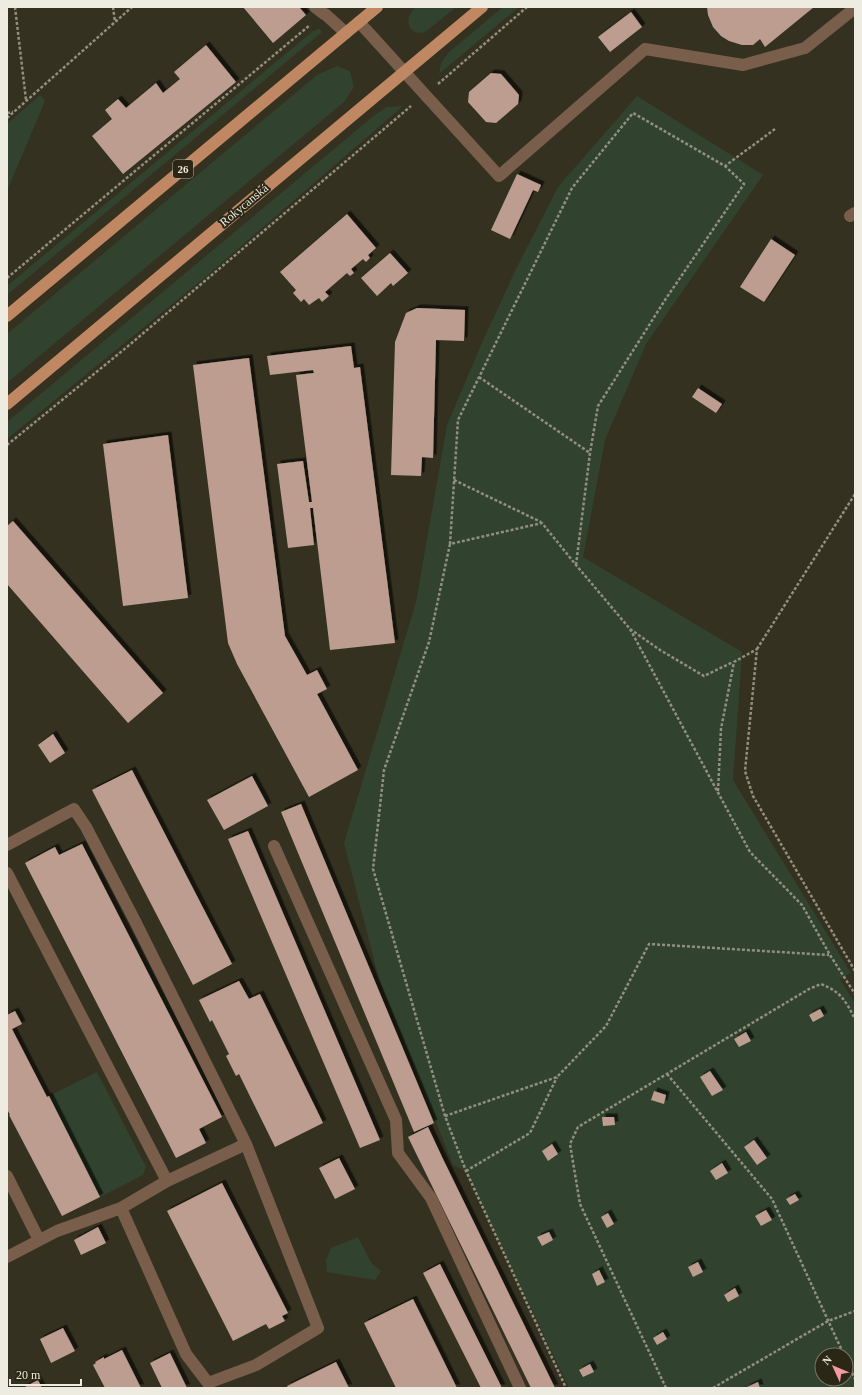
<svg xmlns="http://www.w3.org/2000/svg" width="862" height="1395" font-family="'Times New Roman',serif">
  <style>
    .green { fill: #31432e; fill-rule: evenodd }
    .building { fill: #bc9d90; filter: url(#shadow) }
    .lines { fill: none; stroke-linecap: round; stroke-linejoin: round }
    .path { stroke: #928f81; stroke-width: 2.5; stroke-dasharray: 3 2; stroke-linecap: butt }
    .minor { stroke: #795e4b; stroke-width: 12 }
    .major { stroke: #c08862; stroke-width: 12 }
    .labels { text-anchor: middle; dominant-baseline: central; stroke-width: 4; stroke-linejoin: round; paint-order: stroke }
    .shield { fill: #2a2716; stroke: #b3b1a4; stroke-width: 1 }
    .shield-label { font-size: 11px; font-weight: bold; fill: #eeece1 }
    .street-label { font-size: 12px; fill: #eeece1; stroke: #2a2716 }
  </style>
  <defs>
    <filter id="shadow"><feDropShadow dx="3.5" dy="-3.5" stdDeviation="0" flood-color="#0009"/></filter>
  </defs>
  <rect width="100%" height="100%" fill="#343120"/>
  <path class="green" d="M 416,7 L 456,7 L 428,30 C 412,40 400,21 416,7 Z
    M 503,7 L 519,7 L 439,74 L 441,63 L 448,53 Z
    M 320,29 L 322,32 L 7,295 L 7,286 L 313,31 Z
    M 337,66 L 350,71 L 354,87 L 344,102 L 7,383 L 7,334 L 317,75 Z
    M 40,95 L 45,101 L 7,191 L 7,124 Z
    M 637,96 L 763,175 L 646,344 L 605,440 L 583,557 L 742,652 L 733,780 L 851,973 L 840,979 L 855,1004 L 855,1388 L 569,1388 L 466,1171 L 453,1165 L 379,979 L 344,843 L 416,602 L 447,425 L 481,345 L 515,271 L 558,187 ZM 822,1355 L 846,1355 L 846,1379 L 822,1379 Z
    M 403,106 L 203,279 L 7,439 L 7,422 L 376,114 L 387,107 Z
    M 97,1072 L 146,1167 L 143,1175 L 100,1197 L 49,1096 Z
    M 358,1237 L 372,1264 L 381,1271 L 375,1280 L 327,1272 L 326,1260 L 331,1248 Z"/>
  <path class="building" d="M 243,7 L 299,7 L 306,15 L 273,43 Z
    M 707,7 L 814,7 L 765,47 L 760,39 L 753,45 L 742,45 L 729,41 L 721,36 L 713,27 L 708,15 Z
    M 631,12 L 642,27 L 610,52 L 598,37 Z
    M 206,45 L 236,82 L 123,174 L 92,136 L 112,119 L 105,110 L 118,99 L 126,108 L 156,83 L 163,93 L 180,79 L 174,72 Z
    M 491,73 L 501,74 L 519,95 L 518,104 L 496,123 L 486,122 L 468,102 L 469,92 Z
    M 517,174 L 541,185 L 538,192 L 533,190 L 510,239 L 491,230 Z
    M 347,214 L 376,248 L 368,255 L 370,258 L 366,262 L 363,259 L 351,269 L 354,273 L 350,276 L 347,273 L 325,292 L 329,296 L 322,302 L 319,298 L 309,305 L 304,299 L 301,302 L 293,293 L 296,290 L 280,272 Z
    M 771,239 L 795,255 L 764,302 L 740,287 Z
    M 390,253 L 408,273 L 393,286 L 391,283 L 377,296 L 361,278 Z
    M 417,308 L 465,310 L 464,341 L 436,340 L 433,458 L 422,457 L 421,476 L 391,475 L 395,342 L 406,313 Z
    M 351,346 L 354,368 L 360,367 L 395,643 L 330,650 L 313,508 L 310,508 L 314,545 L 288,548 L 277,464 L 303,461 L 309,502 L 312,502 L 296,375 L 314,373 L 313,370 L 270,375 L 267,356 Z
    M 249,358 L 285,636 L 307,675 L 317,670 L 327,689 L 317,694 L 358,770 L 309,797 L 237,664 L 228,643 L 193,365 Z
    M 698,388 L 722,404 L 716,413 L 692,397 Z
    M 168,435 L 188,598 L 123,606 L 103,444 Z
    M 13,521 L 163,693 L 128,723 L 7,584 L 7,526 Z
    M 53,734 L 65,753 L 50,763 L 38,745 Z
    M 132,770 L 232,964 L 193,985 L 92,790 Z
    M 252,776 L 268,806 L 224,830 L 207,800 Z
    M 301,804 L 434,1123 L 414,1132 L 281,812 Z
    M 248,831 L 380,1140 L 360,1148 L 228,839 Z
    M 82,844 L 222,1117 L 199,1129 L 206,1143 L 176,1158 L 25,863 L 55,847 L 59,855 Z
    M 239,981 L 249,999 L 260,994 L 323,1123 L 275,1147 L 239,1074 L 236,1076 L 226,1056 L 229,1054 L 212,1020 L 210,1022 L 199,1000 Z
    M 820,1009 L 824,1016 L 813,1022 L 809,1015 Z
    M 15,1011 L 22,1024 L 12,1029 L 47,1097 L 49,1096 L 100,1197 L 62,1216 L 9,1115 L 10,1115 L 7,1109 L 7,1015 Z
    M 746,1032 L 751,1041 L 739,1047 L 734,1039 Z
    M 710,1071 L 723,1090 L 712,1096 L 700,1077 Z
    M 654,1091 L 666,1095 L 664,1104 L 651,1100 Z
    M 602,1117 L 614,1117 L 615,1125 L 603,1126 Z
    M 428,1127 L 442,1157 L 555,1388 L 531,1388 L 408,1137 Z
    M 754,1140 L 767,1158 L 757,1165 L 744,1147 Z
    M 552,1144 L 558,1154 L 548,1161 L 542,1151 Z
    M 339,1158 L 355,1189 L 335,1199 L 319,1168 Z
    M 722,1163 L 728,1173 L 716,1180 L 710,1171 Z
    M 222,1183 L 288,1313 L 282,1316 L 285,1321 L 269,1329 L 266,1324 L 233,1341 L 167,1211 Z
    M 795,1194 L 799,1200 L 790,1205 L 786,1199 Z
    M 766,1210 L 772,1220 L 761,1226 L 755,1216 Z
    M 608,1213 L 614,1224 L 607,1228 L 601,1217 Z
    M 98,1227 L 106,1243 L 81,1255 L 74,1240 Z
    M 549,1232 L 553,1240 L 542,1246 L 537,1237 Z
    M 698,1262 L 703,1272 L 693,1277 L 688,1267 Z
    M 440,1264 L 502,1388 L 481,1388 L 423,1273 Z
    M 599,1270 L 605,1282 L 597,1286 L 592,1274 Z
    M 735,1288 L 739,1296 L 728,1302 L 724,1295 Z
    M 413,1299 L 457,1388 L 396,1388 L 364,1323 Z
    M 63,1328 L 75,1351 L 51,1363 L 40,1339 Z
    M 663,1332 L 667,1339 L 657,1345 L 653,1338 Z
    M 122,1350 L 141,1388 L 105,1388 L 93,1365 L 96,1363 L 95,1362 L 104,1357 L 104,1359 Z
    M 170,1353 L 187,1388 L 162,1388 L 150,1363 Z
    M 336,1362 L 349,1388 L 288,1388 L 287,1386 Z
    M 590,1364 L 594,1372 L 583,1377 L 579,1370 Z
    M 38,1380 L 42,1388 L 23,1388 Z
    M 758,1382 L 760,1388 L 745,1388 Z"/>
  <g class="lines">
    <path class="path" d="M 15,7 L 26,100
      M 113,7 L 115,22
      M 438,84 L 527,7
      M 7,113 L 13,112
      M 7,118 L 132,7
      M 775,129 L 725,166 L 633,113 L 572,188 L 458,420 L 450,544 L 542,523 L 576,565 L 630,629 L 750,852 L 802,905 L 830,955 L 855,994
      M 7,278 L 310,25
      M 479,377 L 590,453
      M 7,445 L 127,347 L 411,106
      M 454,480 L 541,522
      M 450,544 L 429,642 L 384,770 L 373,869 L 445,1116 L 466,1171 L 566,1388
      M 576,565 L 590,453 L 598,406 L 665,300 L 744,184 L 725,166
      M 630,629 L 660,650 L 704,676 L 733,662
      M 757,649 L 855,494
      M 718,791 L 721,729 L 734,662 L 757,649 L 745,771 L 753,796 L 855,971
      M 667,1074 L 772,1199 L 844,1355
      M 445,1116 L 557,1077 L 606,1026 L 649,944 L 829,955
      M 466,1171 L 530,1133 L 557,1077
      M 846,1359 L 855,1379
      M 666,1388 L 580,1204 L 570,1144 L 578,1127 L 809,989 L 821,984 C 841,992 845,1000 855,1019
      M 713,1388 L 828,1321 L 855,1311"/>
    <path class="minor" d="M 315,7 L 324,14 L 325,14 L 346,33
      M 359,22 L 499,176 L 645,49 L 743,65 L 805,48 L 855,8
      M 850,216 L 855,213
      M 7,845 L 74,809 L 86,827 L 135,921 L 246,1144 L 318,1328 L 256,1365 L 208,1383 L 186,1354 L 121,1208
      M 274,846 L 396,1120 L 398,1153 L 431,1198 L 520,1388
      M 7,873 L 167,1181
      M 7,1176 L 39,1240
      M 7,1257 L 57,1231 L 121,1208 L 167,1181 L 246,1144"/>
    <path class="major" d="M 7,316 L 377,7
      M 7,404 L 482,7"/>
  </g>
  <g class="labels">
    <rect class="shield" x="173" y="160" width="20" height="18" rx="3"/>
    <g class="shield-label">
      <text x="183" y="169">26</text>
    </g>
    <g class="street-label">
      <text transform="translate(244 205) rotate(-40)">Rokycanská</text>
    </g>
  </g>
  <rect width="862" height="1395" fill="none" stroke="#eeece1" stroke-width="16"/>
  <g transform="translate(834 1367) rotate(314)"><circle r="19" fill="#2a2716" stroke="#787667"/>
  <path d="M0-3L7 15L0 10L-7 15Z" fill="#f49aa4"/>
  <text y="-6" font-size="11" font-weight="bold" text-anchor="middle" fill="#eeece1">N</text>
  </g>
  <path d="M10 1379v6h71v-6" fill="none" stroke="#eeece1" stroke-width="2"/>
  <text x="16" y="1379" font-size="12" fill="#eeece1" stroke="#2a2716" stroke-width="3" paint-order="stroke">20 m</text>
</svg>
